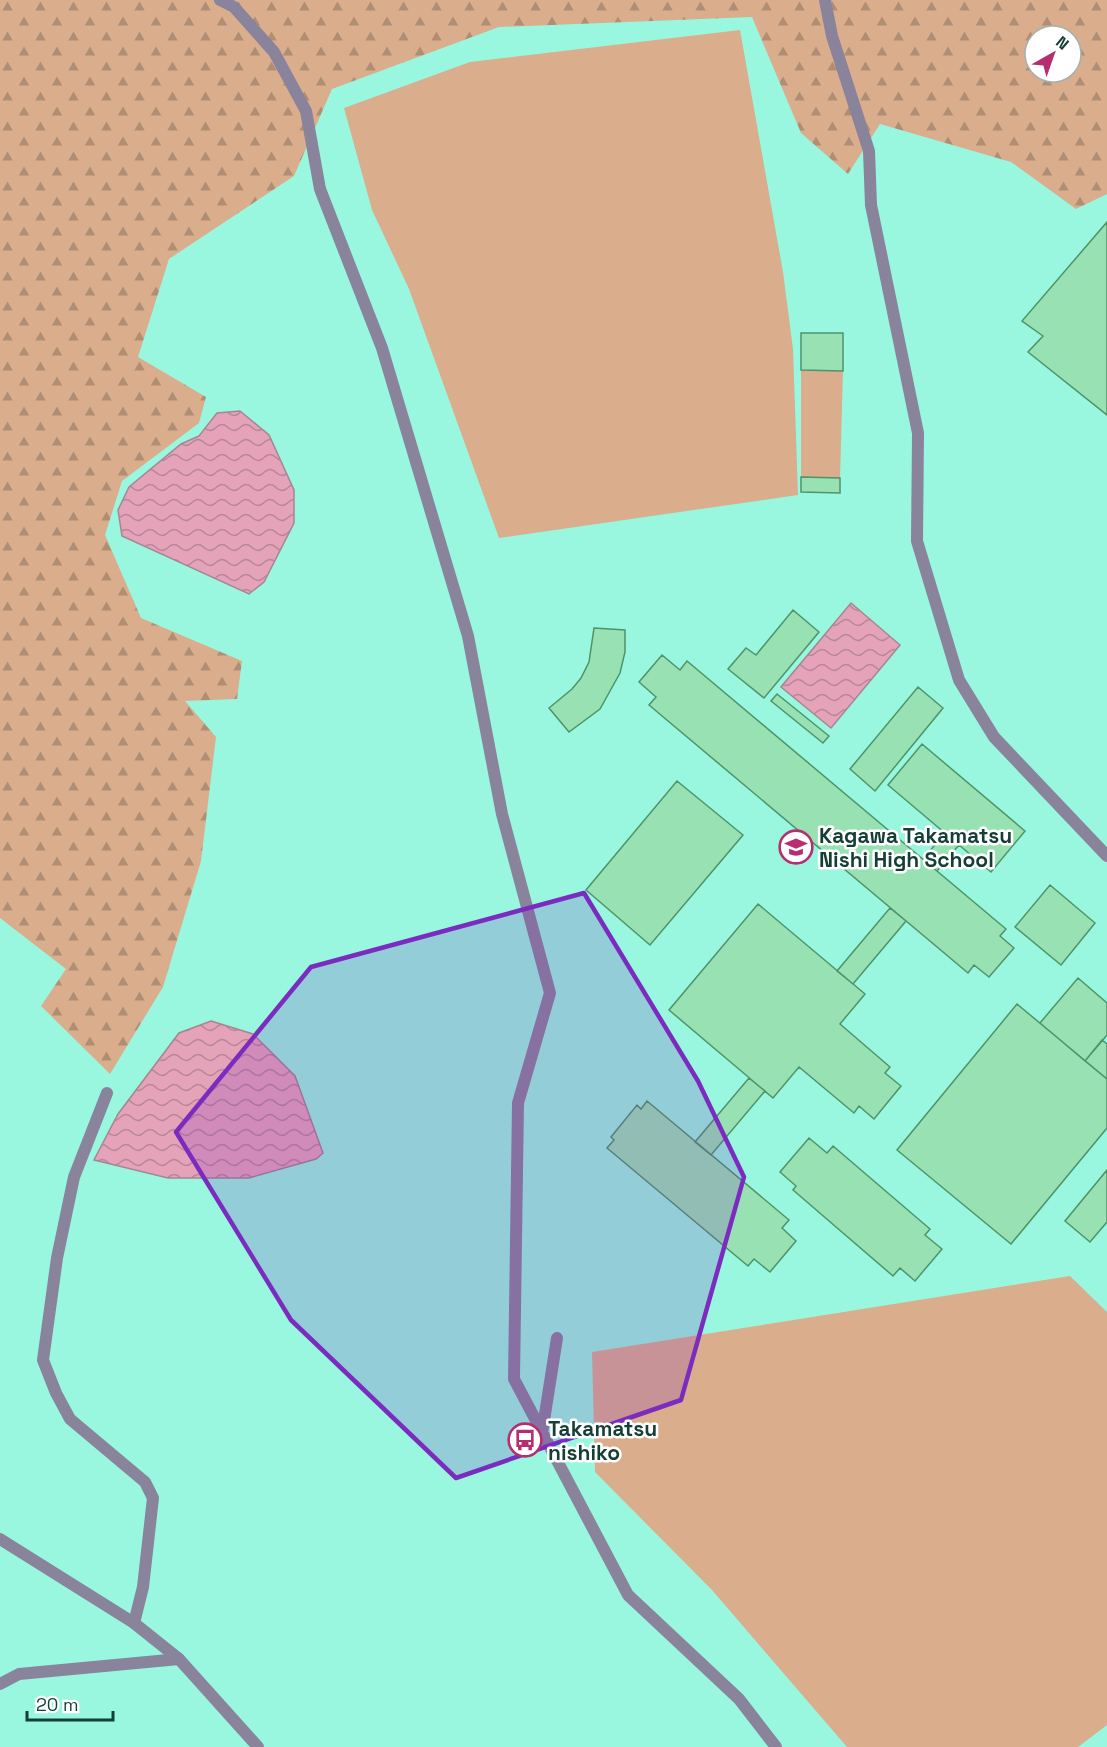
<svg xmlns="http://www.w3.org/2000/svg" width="1107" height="1747" font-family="'Space Grotesk',sans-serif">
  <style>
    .forest { fill: url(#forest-firs); fill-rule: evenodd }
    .pitch { fill: #daad8d }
    .water { fill: url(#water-waves); stroke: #a78592; stroke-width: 1.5 }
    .building { fill: #98e1b3; stroke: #4d946a; stroke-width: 1.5 }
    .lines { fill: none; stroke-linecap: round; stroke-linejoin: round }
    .minor { stroke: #89839c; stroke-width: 12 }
    .tertiary { stroke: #89839c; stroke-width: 12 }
    .marked { fill: #7b2cbf; fill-opacity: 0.2; stroke: #7b2cbf; stroke-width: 4.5; stroke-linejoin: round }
    .labels { text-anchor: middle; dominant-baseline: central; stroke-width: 5; stroke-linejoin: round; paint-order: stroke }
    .poi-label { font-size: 21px; font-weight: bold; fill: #153e35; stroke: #fff; text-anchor: start }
  </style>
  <defs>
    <pattern id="forest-firs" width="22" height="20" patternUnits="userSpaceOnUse" patternTransform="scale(1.5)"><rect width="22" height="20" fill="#daad8d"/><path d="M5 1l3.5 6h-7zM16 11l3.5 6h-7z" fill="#b08e74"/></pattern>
    <pattern id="water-waves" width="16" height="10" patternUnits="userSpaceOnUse" patternTransform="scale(1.5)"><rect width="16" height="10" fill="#e5a3ba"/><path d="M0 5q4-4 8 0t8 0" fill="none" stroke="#b88698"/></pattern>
  </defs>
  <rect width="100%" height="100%" fill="#99f7df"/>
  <path class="forest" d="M 0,0 L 1107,0 L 1107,194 L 1076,209 L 1011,162 L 880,124 L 848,174 L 801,133 L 752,17 L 499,27 L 332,89 L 294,176 L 169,259 L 138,357 L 206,397 L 199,423 L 122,481 L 105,535 L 141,618 L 242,661 L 237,699 L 185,701 L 216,737 L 201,861 L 163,987 L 110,1074 L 41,1006 L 66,969 L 0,918 ZM 1035,36 L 1071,36 L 1071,72 L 1035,72 Z"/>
  <path class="pitch" d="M 740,30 L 783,272 L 793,349 L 798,495 L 499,538 L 409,289 L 372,210 L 344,108 L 470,62 Z
    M 801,370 L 843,371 L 840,478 L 801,477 Z
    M 1070,1276 L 1107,1312 L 1107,1725 L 1078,1747 L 847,1747 L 712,1590 L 595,1472 L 592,1352 Z"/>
  <path class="water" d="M 240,411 L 269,435 L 294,490 L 294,523 L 264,582 L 249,594 L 122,536 L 118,510 L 129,487 L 181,444 L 199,436 L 217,413 Z
    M 851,603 L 900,645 L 831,728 L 781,687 Z
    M 211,1021 L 253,1034 L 295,1076 L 323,1153 L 316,1159 L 249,1178 L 168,1178 L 94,1160 L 118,1114 L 179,1033 Z"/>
  <path class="building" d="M 1107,222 L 1107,415 L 1028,352 L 1043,336 L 1022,321 Z
    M 801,333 L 843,333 L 843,371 L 801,370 Z
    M 801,477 L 840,478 L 840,493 L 801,492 Z
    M 793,610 L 819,632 L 764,698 L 728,669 L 746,648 L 756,655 Z
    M 594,628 L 625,630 L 625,652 L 620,673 L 600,709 L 569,732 L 549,708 L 572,689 L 581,678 L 589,662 Z
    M 662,655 L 680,670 L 687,661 L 1006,929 L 1000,936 L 1014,948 L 989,977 L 974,965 L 968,973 L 649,705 L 656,697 L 639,682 Z
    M 918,687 L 943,708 L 875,791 L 850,769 Z
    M 777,694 L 829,736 L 823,743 L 771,701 Z
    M 922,744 L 1025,831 L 991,872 L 888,785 Z
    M 677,781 L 743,835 L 650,945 L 586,890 Z
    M 945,833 L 959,845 L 937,871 L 923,859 Z
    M 1050,885 L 1095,923 L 1061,965 L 1015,927 Z
    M 758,904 L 865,994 L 840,1024 L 890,1067 L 885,1073 L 901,1086 L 874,1119 L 859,1106 L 854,1113 L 799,1067 L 773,1098 L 669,1010 Z
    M 890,908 L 906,921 L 853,984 L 837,971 Z
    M 1078,978 L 1107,1003 L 1107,1035 L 1085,1061 L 1040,1023 Z
    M 1017,1004 L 1107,1079 L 1107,1128 L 1011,1244 L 897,1150 Z
    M 1102,1040 L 1107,1044 L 1107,1079 L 1085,1061 Z
    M 749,1078 L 765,1091 L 711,1155 L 695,1142 Z
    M 647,1101 L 789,1220 L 782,1228 L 796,1241 L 770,1272 L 754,1259 L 748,1266 L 607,1148 L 614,1140 L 611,1137 L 637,1105 L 641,1109 Z
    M 809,1138 L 827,1153 L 833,1146 L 930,1229 L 925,1235 L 942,1249 L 915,1281 L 900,1268 L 893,1276 L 793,1190 L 796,1186 L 780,1172 Z
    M 1107,1170 L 1107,1222 L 1090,1242 L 1065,1221 Z"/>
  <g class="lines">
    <path class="minor" d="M 220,0 L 234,7 L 274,52 L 306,111 L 320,189 L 382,348 L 468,636 L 502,814 L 550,993 L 518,1103 L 514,1379 L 628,1595 L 739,1699 L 776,1747
      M 825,0 L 832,36 L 869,151 L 871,205 L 918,433 L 917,541 L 959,680 L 994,737 L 1107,856
      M 107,1093 L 74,1177 L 57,1258 L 43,1360 L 56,1393 L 70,1419 L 145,1482 L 153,1498 L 143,1587 L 134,1623
      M 542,1433 L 557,1338
      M 0,1684 L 19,1674 L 179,1659"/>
    <path class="tertiary" d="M 0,1539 L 134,1623 L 179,1659 L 258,1747"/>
  </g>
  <path class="marked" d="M 584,893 L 698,1081 L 744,1177 L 681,1400 L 456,1478 L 291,1320 L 176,1132 L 311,967 Z"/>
  <defs>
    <g id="school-ring" transform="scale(1.725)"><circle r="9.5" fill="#fff" stroke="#b62e6f" stroke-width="1.5"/><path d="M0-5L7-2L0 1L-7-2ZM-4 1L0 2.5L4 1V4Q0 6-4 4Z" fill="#b62e6f"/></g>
    <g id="bus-ring" transform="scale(1.725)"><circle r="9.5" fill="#fff" stroke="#b62e6f" stroke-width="1.5"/><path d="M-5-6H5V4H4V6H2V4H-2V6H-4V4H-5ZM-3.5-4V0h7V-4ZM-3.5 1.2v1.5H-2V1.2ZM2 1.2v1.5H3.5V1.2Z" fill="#b62e6f"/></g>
  </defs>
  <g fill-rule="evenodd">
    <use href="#school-ring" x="796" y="847"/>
    <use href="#bus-ring" x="525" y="1440"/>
  </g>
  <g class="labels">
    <g class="poi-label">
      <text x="819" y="835">Kagawa Takamatsu<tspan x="819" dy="24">Nishi High School</tspan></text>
      <text x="548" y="1428">Takamatsu<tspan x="548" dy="24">nishiko</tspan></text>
    </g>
  </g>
  <g transform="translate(1053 54) rotate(40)"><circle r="28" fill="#ffffff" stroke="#a1b2ae" stroke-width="1.5"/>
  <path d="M0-4.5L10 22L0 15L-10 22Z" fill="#b62e6f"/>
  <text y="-9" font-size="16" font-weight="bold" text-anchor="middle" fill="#153e35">N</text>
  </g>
  <path d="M27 1711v9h86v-9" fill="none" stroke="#153e35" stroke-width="3"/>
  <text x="36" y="1711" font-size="18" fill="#153e35" stroke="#ffffff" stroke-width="4.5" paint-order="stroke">20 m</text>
</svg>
